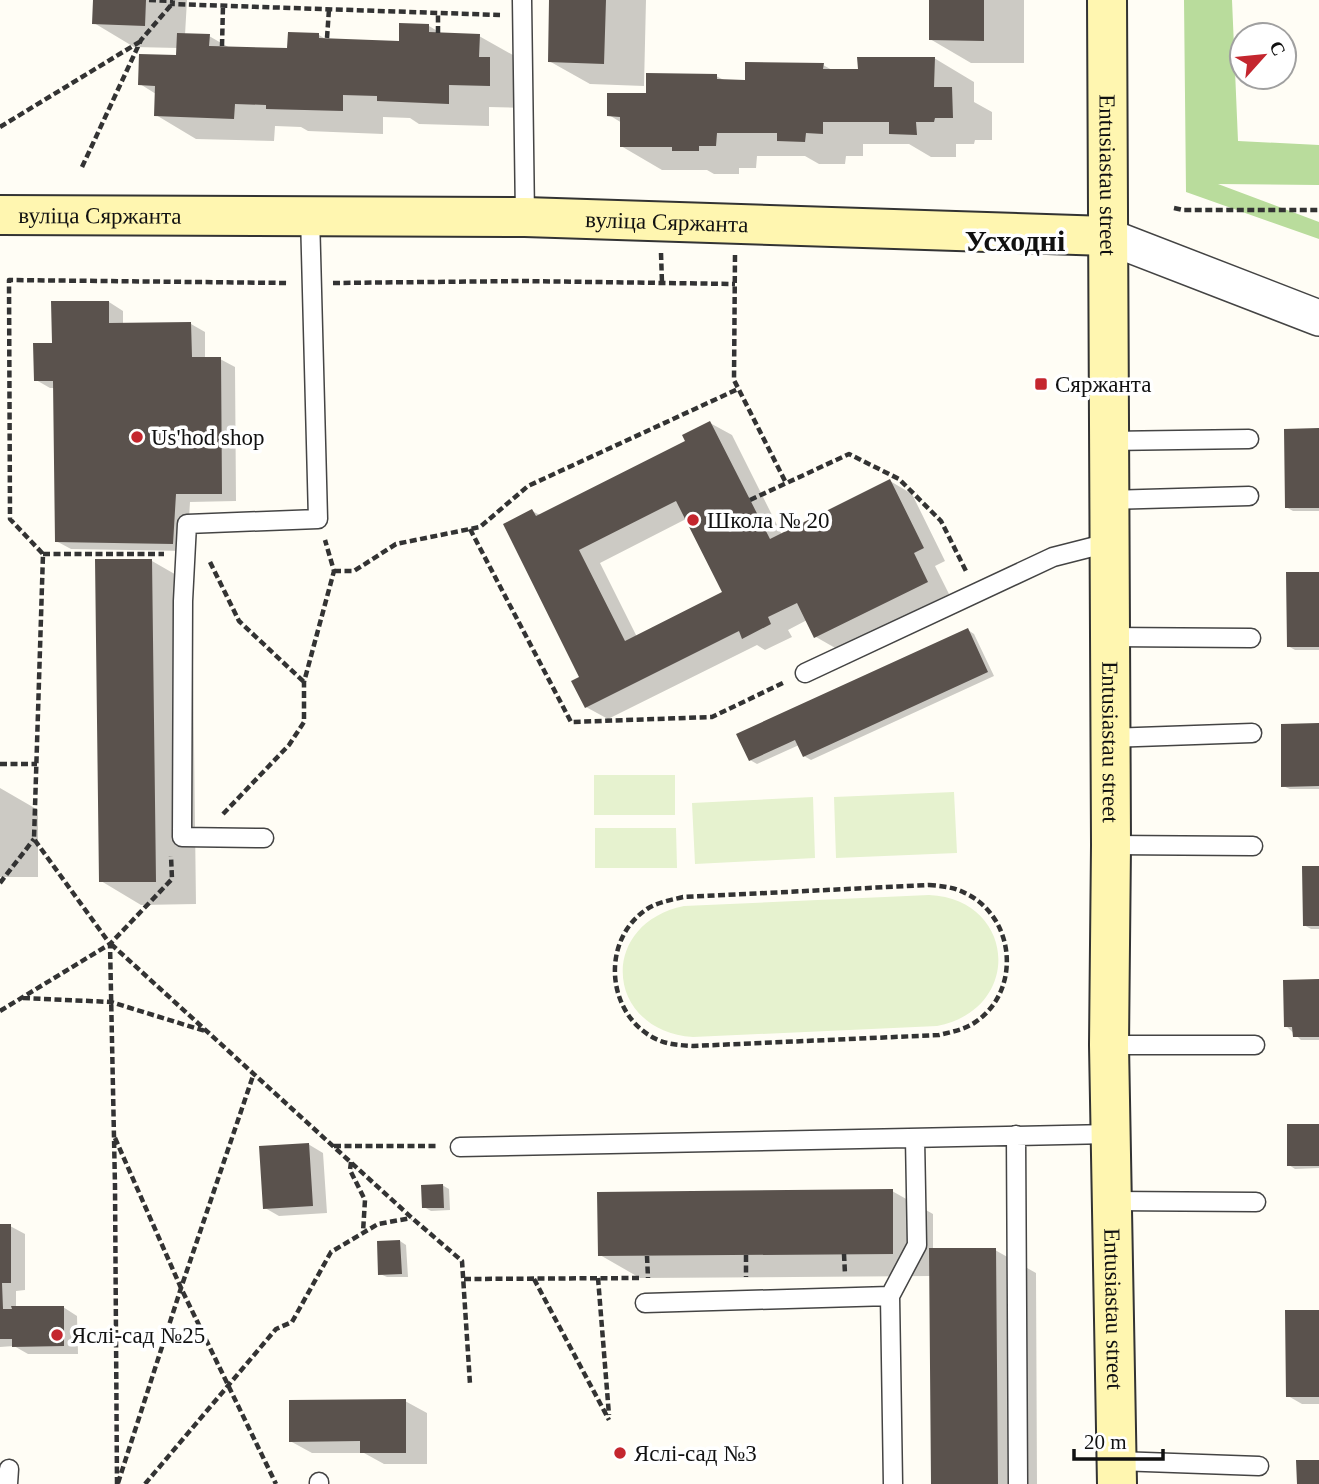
<svg xmlns="http://www.w3.org/2000/svg" width="1319" height="1484" font-family="'Times New Roman',serif">
  <style>
    .forest { fill: #b9dc9c }
    .pitch { fill: #e6f2cf }
    .shadow { fill: #0003; fill-rule: evenodd }
    .building { fill: #5a524d; fill-rule: evenodd }
    .lines { fill: none; stroke-linecap: round; stroke-linejoin: round }
    .lane-casing { stroke: #444; stroke-width: 21 }
    .street-casing { stroke: #444; stroke-width: 38 }
    .secondary-casing { stroke: #333; stroke-width: 42 }
    .path { stroke: #333; stroke-width: 4.5; stroke-dasharray: 7 3.5; stroke-linecap: butt }
    .lane { stroke: #fff; stroke-width: 18 }
    .street { stroke: #fff; stroke-width: 35 }
    .secondary { stroke: #fff6b0; stroke-width: 38 }
    .poi-dot { fill: #c4262e; stroke: #fff; stroke-width: 2.5 }
    .labels { text-anchor: middle; dominant-baseline: central; stroke-width: 7; stroke-linejoin: round; paint-order: stroke }
    .street-label { font-size: 23px; fill: #111; stroke: #fff }
    .poi-label { font-size: 23px; fill: #111; stroke: #fff; text-anchor: start }
    .district-label { font-size: 30px; font-weight: bold; fill: #111; stroke: #fff }
  </style>
  <rect width="100%" height="100%" fill="#fffdf5"/>
  <path class="forest" d="M 1184,0 L 1232,0 L 1238,141 L 1319,145 L 1319,185 L 1218,184 L 1319,222 L 1319,239 L 1186,192 Z"/>
  <path class="pitch" d="M 594,775 L 675,775 L 675,815 L 594,815 Z
    M 954,792 L 957,853 L 836,858 L 834,797 Z
    M 813,797 L 815,858 L 695,864 L 692,803 Z
    M 595,828 L 676,828 L 677,868 L 595,868 Z
    M 929,895 C 1016,899 1024,1009 937,1026 L 693,1037 C 605,1031 597,924 684,906 Z"/>
  <path class="shadow" d="M 94,0 L 187,0 L 185,35 L 209,36 L 230,48 L 289,50 L 319,35 L 327,40 L 400,43 L 429,26 L 444,35 L 479,36 L 520,59 L 530,108 L 489,107 L 489,126 L 419,124 L 410,118 L 383,117 L 383,134 L 308,131 L 301,127 L 275,126 L 274,141 L 196,139 L 156,115 L 156,94 L 140,84 L 178,57 L 178,48 L 134,47 L 94,23 Z
    M 551,0 L 646,0 L 644,86 L 590,84 L 549,61 Z
    M 931,0 L 1024,0 L 1024,63 L 971,63 L 930,39 Z
    M 934,58 L 974,82 L 974,102 L 992,112 L 992,140 L 975,140 L 974,144 L 956,144 L 956,157 L 931,157 L 909,144 L 863,144 L 863,156 L 846,156 L 845,164 L 819,164 L 805,156 L 757,156 L 756,168 L 739,168 L 739,174 L 714,174 L 707,170 L 662,170 L 621,146 L 622,123 L 609,115 L 648,95 L 716,76 L 726,81 L 747,81 L 823,65 L 834,71 L 859,71 Z
    M 109,302 L 123,311 L 123,325 L 191,324 L 205,332 L 205,359 L 220,359 L 235,367 L 236,501 L 190,502 L 187,551 L 71,549 L 56,541 L 54,388 L 50,388 L 36,380 L 54,345 Z
    M 710,423 L 732,435 L 782,535 L 890,481 L 912,494 L 945,561 L 935,566 L 949,594 L 837,649 L 816,637 L 807,620 L 788,630 L 792,637 L 765,650 L 757,645 L 608,719 L 586,707 L 581,678 L 532,511 L 540,515 L 688,442 ZM 686,519 L 724,593 L 637,637 L 600,563 Z
    M 1319,430 L 1319,511 L 1293,511 L 1286,507 Z
    M 152,561 L 192,584 L 196,904 L 141,905 L 101,881 Z
    M 1319,574 L 1319,650 L 1295,650 L 1288,646 Z
    M 968,630 L 974,634 L 994,676 L 811,760 L 804,756 L 799,745 L 757,764 L 750,760 Z
    M 1319,725 L 1319,789 L 1290,789 L 1283,786 Z
    M 0,788 L 38,810 L 38,877 L 0,877 Z
    M 1319,868 L 1319,929 L 1311,929 L 1304,925 Z
    M 1319,981 L 1319,1040 L 1301,1040 L 1286,1026 Z
    M 1319,1126 L 1319,1168 L 1295,1169 L 1289,1165 Z
    M 308,1144 L 323,1153 L 327,1213 L 279,1216 L 265,1208 Z
    M 442,1185 L 449,1189 L 450,1210 L 431,1211 L 424,1207 Z
    M 892,1191 L 933,1214 L 933,1250 L 995,1250 L 1036,1273 L 1037,1484 L 933,1484 L 931,1276 L 640,1278 L 600,1255 Z
    M 0,1226 L 10,1226 L 25,1234 L 25,1290 L 16,1291 L 16,1308 L 63,1307 L 77,1316 L 78,1354 L 28,1354 L 14,1346 L 0,1347 Z
    M 400,1241 L 406,1245 L 408,1277 L 387,1277 L 380,1274 Z
    M 1319,1312 L 1319,1404 L 1302,1404 L 1288,1396 Z
    M 405,1401 L 427,1413 L 427,1464 L 384,1464 L 364,1453 L 312,1453 L 290,1441 Z"/>
  <path class="building" d="M 93,0 L 146,0 L 145,26 L 92,24 Z
    M 549,0 L 606,0 L 604,64 L 548,62 Z
    M 929,0 L 984,0 L 984,41 L 929,40 Z
    M 399,23 L 429,24 L 429,32 L 480,34 L 479,57 L 490,57 L 490,86 L 449,85 L 449,104 L 377,101 L 377,96 L 343,95 L 343,111 L 266,109 L 266,105 L 235,104 L 234,119 L 154,116 L 155,86 L 138,85 L 139,54 L 176,55 L 177,33 L 210,34 L 209,46 L 287,48 L 288,32 L 319,33 L 319,38 L 399,41 Z
    M 857,57 L 935,57 L 934,87 L 952,87 L 953,118 L 935,118 L 934,122 L 916,122 L 917,135 L 889,134 L 889,122 L 823,122 L 823,134 L 806,133 L 805,142 L 777,141 L 777,133 L 717,133 L 716,146 L 699,146 L 699,151 L 672,151 L 672,147 L 620,147 L 620,117 L 607,116 L 607,93 L 646,93 L 646,73 L 717,74 L 717,79 L 745,80 L 745,62 L 824,63 L 823,69 L 858,69 Z
    M 51,301 L 109,301 L 109,323 L 191,322 L 192,357 L 221,357 L 222,494 L 176,494 L 173,544 L 55,542 L 53,381 L 34,381 L 33,343 L 52,343 Z
    M 710,421 L 770,539 L 890,479 L 924,548 L 914,553 L 928,582 L 814,638 L 797,603 L 768,617 L 771,624 L 742,639 L 739,631 L 585,708 L 571,681 L 579,677 L 503,524 L 532,509 L 536,516 L 685,441 L 682,435 ZM 676,501 L 722,592 L 625,641 L 579,550 Z
    M 1319,428 L 1319,508 L 1285,508 L 1284,429 Z
    M 95,559 L 152,559 L 156,882 L 99,882 Z
    M 1286,572 L 1319,572 L 1319,647 L 1287,647 Z
    M 968,628 L 988,672 L 803,757 L 795,740 L 749,761 L 736,734 Z
    M 1319,723 L 1319,786 L 1281,787 L 1281,724 Z
    M 1302,866 L 1319,866 L 1319,926 L 1303,926 Z
    M 1319,979 L 1319,1037 L 1293,1037 L 1292,1027 L 1284,1027 L 1283,980 Z
    M 1287,1124 L 1319,1124 L 1319,1166 L 1287,1166 Z
    M 309,1143 L 313,1206 L 263,1209 L 259,1146 Z
    M 443,1184 L 444,1208 L 422,1208 L 421,1185 Z
    M 893,1189 L 893,1254 L 598,1256 L 597,1192 Z
    M 0,1224 L 11,1224 L 11,1283 L 2,1283 L 3,1309 L 12,1309 L 11,1306 L 64,1306 L 64,1346 L 12,1347 L 12,1339 L 0,1339 Z
    M 400,1240 L 402,1274 L 378,1275 L 377,1241 Z
    M 929,1248 L 996,1248 L 998,1484 L 931,1484 Z
    M 1285,1310 L 1319,1310 L 1319,1397 L 1286,1397 Z
    M 406,1399 L 406,1453 L 360,1453 L 360,1441 L 289,1442 L 289,1400 Z
    M 1296,1460 L 1319,1460 L 1319,1484 L 1297,1484 Z"/>
  <g class="lines">
    <g class="lane-casing">
      <path id="lane" d="M 522,0 L 525,217
        M 1108,441 L 1249,439
        M 1108,500 L 1249,496
        M 1109,637 L 1251,638
        M 805,673 L 1053,557 L 1108,543
        M 1109,738 L 1252,733
        M 264,838 L 182,837 L 183,601 L 187,524 L 318,519 L 310,215
        M 1111,845 L 1253,846
        M 1109,1045 L 1255,1045
        M 1016,1135 L 1018,1484
        M 460,1147 L 1110,1134
        M 1111,1201 L 1256,1202
        M 890,1296 L 917,1245 L 915,1138
        M 645,1303 L 890,1296 L 893,1484
        M 1117,1461 L 1259,1466
        M 8,1484 L 9,1469
        M 319,1484 L 319,1482"/>
    </g>
    <g class="street-casing">
      <path id="street" d="M 1107,236 L 1319,318"/>
    </g>
    <g class="secondary-casing">
      <g id="secondary">
        <path id="s1" d="M 1107,0 L 1111,845 L 1109,1045 L 1117,1484"/>
        <path id="s2" d="M 0,215 L 525,217 L 1107,236"/>
      </g>
    </g>
    <path class="path" d="M 149,0 L 173,1
      M 173,0 L 172,4 L 500,15
      M 438,33 L 438,13
      M 327,38 L 329,9
      M 222,46 L 223,5
      M 0,127 L 141,41
      M 82,167 L 141,40 L 172,4
      M 1174,208 L 1183,210 L 1319,210
      M 661,253 L 662,283
      M 735,255 L 734,380 L 786,483
      M 333,283 L 523,281 L 735,284
      M 750,500 L 849,454 L 899,479 L 941,521 L 967,573
      M 470,529 L 571,722 L 712,717 L 785,682
      M 43,554 L 164,554
      M 210,562 L 239,621 L 304,682
      M 334,571 L 354,571 L 396,544 L 480,527 L 528,486 L 738,389
      M 0,764 L 37,764
      M 223,814 L 289,745 L 304,722 L 304,682 L 334,571 L 325,540
      M 0,883 L 34,839
      M 929,885 C 941,886 954,887 965,893 C 1016,917 1022,992 974,1023 C 963,1030 951,1032 939,1035 L 693,1046 C 680,1045 668,1045 656,1039 C 606,1015 600,940 647,909 C 658,902 671,900 683,897 Z
      M 111,944 L 412,1218 L 462,1261 L 470,1384
      M 23,998 L 111,1002 L 205,1031
      M 0,1011 L 110,944 L 172,879 L 171,856
      M 115,1138 L 181,1288 L 276,1484
      M 334,1146 L 437,1146
      M 351,1162 L 350,1170 L 365,1200 L 363,1232
      M 844,1254 L 845,1274
      M 746,1255 L 746,1277
      M 647,1256 L 648,1278
      M 598,1278 L 609,1415
      M 464,1279 L 642,1278
      M 534,1279 L 609,1420
      M 118,1483 L 181,1288 L 254,1073
      M 117,1484 L 115,1186 L 110,944 L 34,839 L 43,554 L 10,519 L 9,280 L 289,283
      M 145,1484 L 276,1329 L 292,1322 L 331,1252 L 378,1224 L 411,1218"/>
    <use href="#lane" class="lane"/>
    <use href="#street" class="street"/>
    <use href="#secondary" class="secondary"/>
  </g>
  <g class="poi-dot">
    <rect x="1034" y="377" width="14" height="14" rx="3.5"/>
    <circle cx="137" cy="437" r="7"/>
    <circle cx="693" cy="520" r="7"/>
    <circle cx="57" cy="1335" r="7"/>
    <circle cx="620" cy="1453" r="7"/>
  </g>
  <g class="labels">
    <g class="street-label">
      <text stroke="none"><textPath href="#s1" startOffset="175">Entusiastau street</textPath></text>
      <text stroke="none"><textPath href="#s2" startOffset="100">вуліца Сяржанта</textPath></text>
      <text stroke="none"><textPath href="#s2" startOffset="667">вуліца Сяржанта</textPath></text>
      <text stroke="none"><textPath href="#s1" startOffset="742">Entusiastau street</textPath></text>
      <text stroke="none"><textPath href="#s1" startOffset="1309">Entusiastau street</textPath></text>
    </g>
    <g class="poi-label">
      <text x="1055" y="384">Сяржанта</text>
      <text x="151" y="437">Us'hod shop</text>
      <text x="707" y="520">Школа № 20</text>
      <text x="71" y="1335">Яслі-сад №25</text>
      <text x="634" y="1453">Яслі-сад №3</text>
    </g>
    <g class="district-label">
      <text x="1015" y="240">Усходні</text>
    </g>
  </g>
  <g transform="translate(1263 56) rotate(63)"><circle r="33" fill="#ffffff" stroke="#a0a0a0" stroke-width="2"/>
  <path d="M0-5L12 26L0 18L-12 26Z" fill="#c4262e"/>
  <text y="-10" font-size="19" font-weight="bold" text-anchor="middle" fill="#111111">С</text>
  </g>
  <path d="M1074 1449v10h89v-10" fill="none" stroke="#111111" stroke-width="3.5"/>
  <text x="1084" y="1449" font-size="21" fill="#111111" stroke="#ffffff" stroke-width="5" paint-order="stroke">20 m</text>
</svg>
